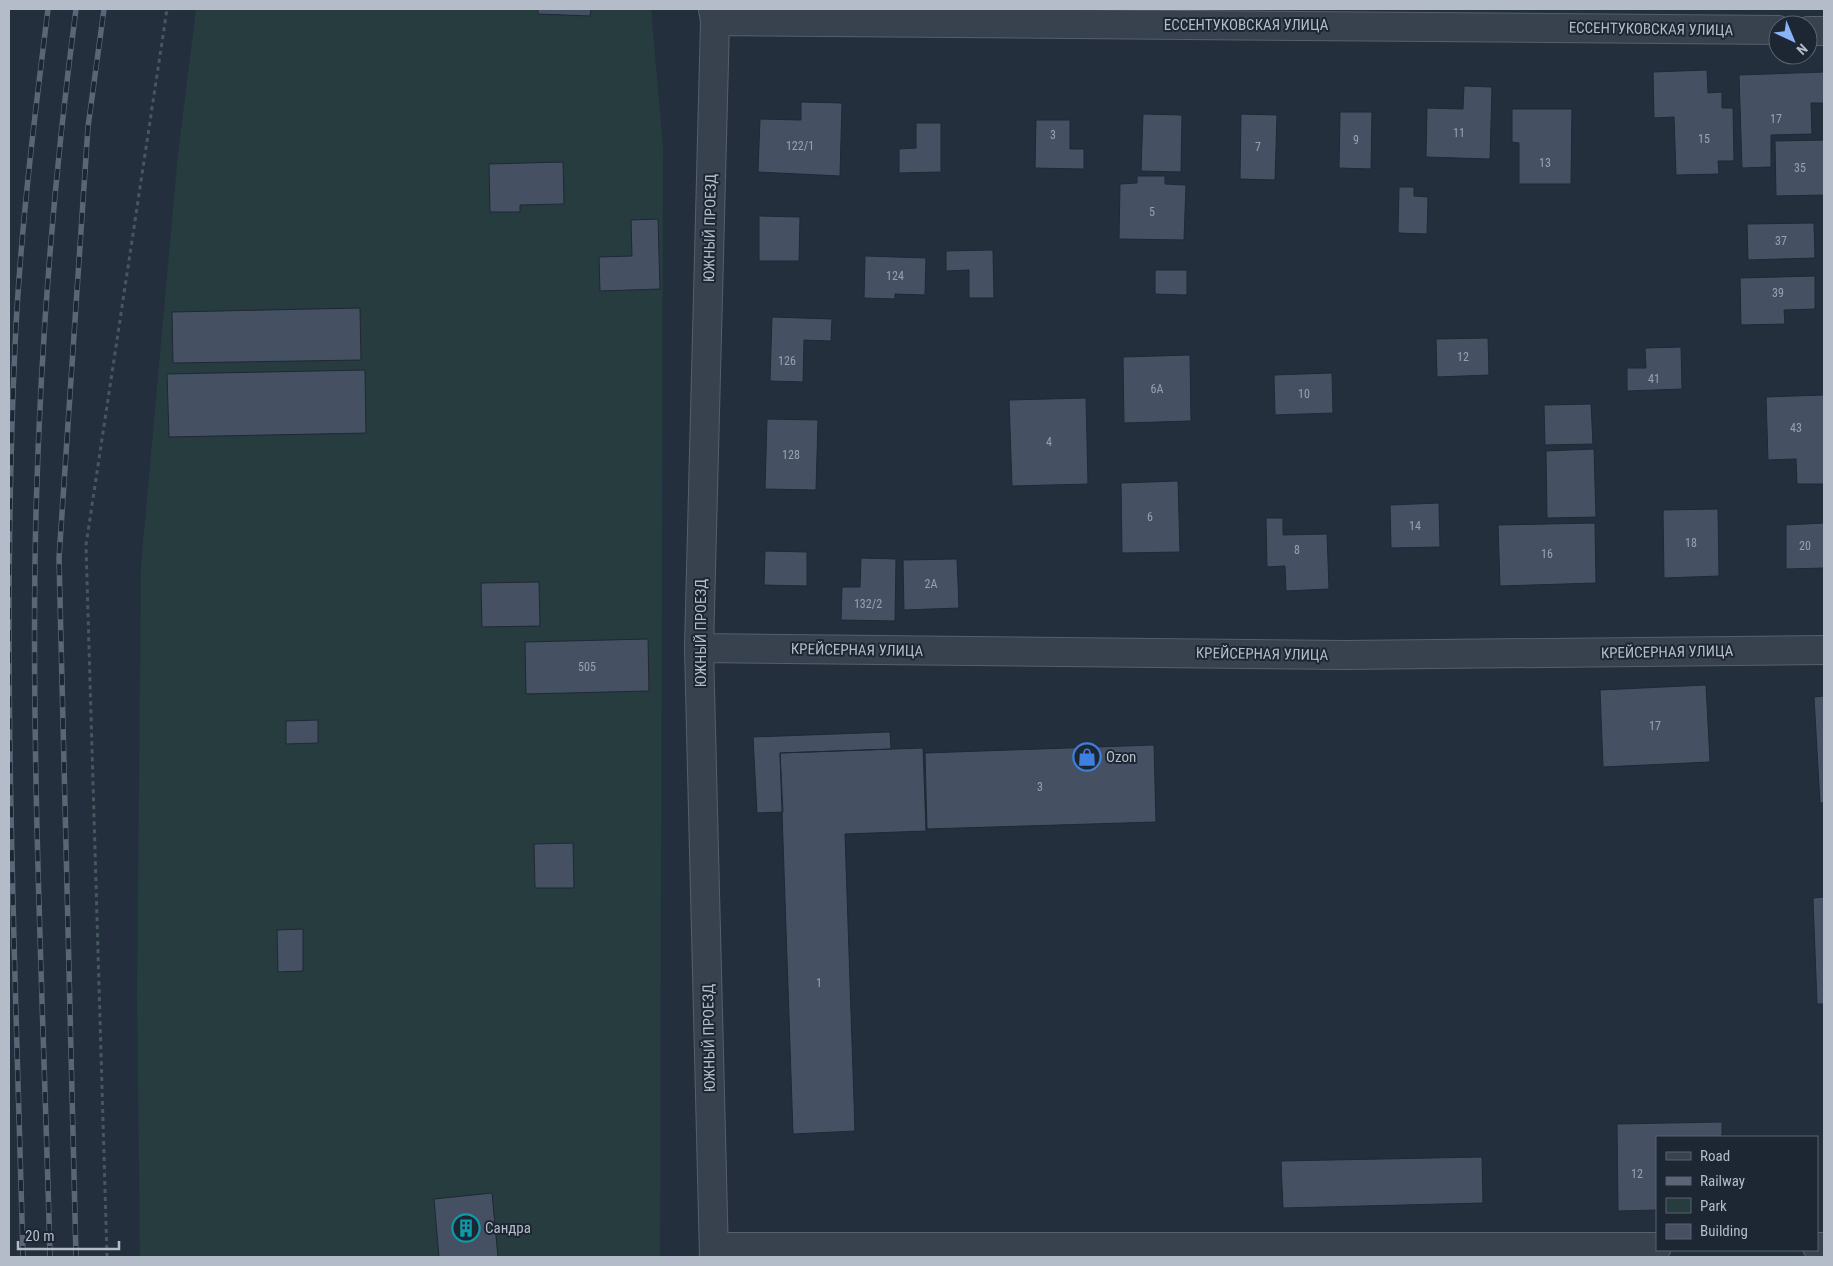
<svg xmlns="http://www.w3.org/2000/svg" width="1833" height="1266" font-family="'Roboto Condensed',sans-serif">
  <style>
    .green { fill: #263c3f }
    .building { fill: #455162; stroke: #1f2835 }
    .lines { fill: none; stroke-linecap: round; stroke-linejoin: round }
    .street-casing { stroke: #565f6c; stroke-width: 30 }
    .path { stroke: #44595c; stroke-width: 3; stroke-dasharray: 4 4; stroke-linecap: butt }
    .street { stroke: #38414e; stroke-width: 28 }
    .rail-casing { stroke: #5a6575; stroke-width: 5.5 }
    .rail { stroke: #1d2633; stroke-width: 4; stroke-dasharray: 11; stroke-linecap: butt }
    .labels { text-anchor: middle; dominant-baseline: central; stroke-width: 4; stroke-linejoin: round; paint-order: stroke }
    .number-label { font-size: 12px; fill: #98a1af }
    .street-label { font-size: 15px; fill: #b4bcc9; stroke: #1d2633 }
    .poi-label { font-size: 15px; fill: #b4bcc9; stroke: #1d2633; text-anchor: start }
  </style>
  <rect width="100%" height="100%" fill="#242f3e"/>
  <path class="green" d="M 196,9 L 651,9 L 663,147 L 660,1257 L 140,1257 L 137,996 L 141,565 L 178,154 Z"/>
  <path class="building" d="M 538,9 L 591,9 L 590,16 L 538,14 Z
    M 1707,70 L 1708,93 L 1722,92 L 1722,108 L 1733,108 L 1734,161 L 1718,161 L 1719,174 L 1676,175 L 1674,117 L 1654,118 L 1653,72 Z
    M 1824,72 L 1824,103 L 1811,103 L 1812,134 L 1771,135 L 1771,167 L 1742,168 L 1739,75 Z
    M 1464,86 L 1492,87 L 1490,159 L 1426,157 L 1427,108 L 1463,109 Z
    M 801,102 L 842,103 L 840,176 L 758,172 L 760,119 L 801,120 Z
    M 1512,109 L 1572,109 L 1571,184 L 1519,184 L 1519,143 L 1512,142 Z
    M 1340,112 L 1372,112 L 1371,169 L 1339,168 Z
    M 1143,114 L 1182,115 L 1181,172 L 1141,171 Z
    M 1241,114 L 1277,115 L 1275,180 L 1240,179 Z
    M 1036,120 L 1070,120 L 1070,149 L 1084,149 L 1084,169 L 1035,168 Z
    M 916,123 L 941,123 L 941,172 L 899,173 L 899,149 L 916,148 Z
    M 1824,140 L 1824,195 L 1776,196 L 1775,141 Z
    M 563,162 L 564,204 L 520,205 L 520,212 L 490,212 L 489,164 Z
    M 1137,176 L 1165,176 L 1165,184 L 1186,185 L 1184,240 L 1119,239 L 1120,184 L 1137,183 Z
    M 1399,187 L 1414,187 L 1414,196 L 1428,197 L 1427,234 L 1398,233 Z
    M 759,216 L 800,217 L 799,261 L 759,261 Z
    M 658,219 L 660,289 L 600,291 L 599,257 L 632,256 L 631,220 Z
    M 1814,223 L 1815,258 L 1748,260 L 1747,224 Z
    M 993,250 L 994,298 L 969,298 L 969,270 L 946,271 L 946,251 Z
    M 865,256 L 926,258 L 925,295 L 895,294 L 895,299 L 864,298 Z
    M 1155,270 L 1187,270 L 1187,295 L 1155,294 Z
    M 1815,276 L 1815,309 L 1784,310 L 1785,324 L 1741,325 L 1740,278 Z
    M 360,308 L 361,360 L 173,363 L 172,312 Z
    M 772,317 L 832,319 L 831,341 L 804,340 L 803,382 L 770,381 Z
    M 1488,338 L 1489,375 L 1437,377 L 1436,339 Z
    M 1681,347 L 1682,389 L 1627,391 L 1627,368 L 1646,368 L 1645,348 Z
    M 1190,355 L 1191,421 L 1124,423 L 1123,357 Z
    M 365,370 L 366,433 L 169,437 L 167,374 Z
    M 1332,373 L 1333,413 L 1275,415 L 1274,375 Z
    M 1824,395 L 1824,484 L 1797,484 L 1796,459 L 1768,460 L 1766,397 Z
    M 1086,398 L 1088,484 L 1012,486 L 1009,400 Z
    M 1591,404 L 1593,444 L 1545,445 L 1544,405 Z
    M 767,419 L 818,420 L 816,490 L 765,489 Z
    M 1594,449 L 1596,517 L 1547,518 L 1546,451 Z
    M 1178,481 L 1180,552 L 1122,553 L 1121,483 Z
    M 1439,503 L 1440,547 L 1391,548 L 1390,505 Z
    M 1718,509 L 1719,576 L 1664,578 L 1663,510 Z
    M 1266,518 L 1283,518 L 1283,535 L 1327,534 L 1329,589 L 1286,591 L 1285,566 L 1267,567 Z
    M 1595,523 L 1596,583 L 1500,586 L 1498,525 Z
    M 1824,523 L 1824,568 L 1786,569 L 1786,525 Z
    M 765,551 L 807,552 L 807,586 L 764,585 Z
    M 861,558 L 896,559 L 895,621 L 841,620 L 842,587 L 860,587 Z
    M 957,559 L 959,608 L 904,610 L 903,560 Z
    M 539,582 L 540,626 L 482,627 L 481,583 Z
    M 648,639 L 649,691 L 526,694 L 525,642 Z
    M 1706,685 L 1710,762 L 1603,767 L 1600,690 Z
    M 1824,696 L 1824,803 L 1820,803 L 1814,697 Z
    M 318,720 L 318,743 L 286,744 L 286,721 Z
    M 890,732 L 891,749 L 780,753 L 783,812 L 757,813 L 753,737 Z
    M 1154,745 L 1156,822 L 927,829 L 925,753 Z
    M 923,748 L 926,831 L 845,834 L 855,1131 L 793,1134 L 780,753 Z
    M 573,843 L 574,888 L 535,888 L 534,844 Z
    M 1824,897 L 1824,1004 L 1817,1004 L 1813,898 Z
    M 303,929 L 303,971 L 278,972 L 277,930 Z
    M 1722,1122 L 1722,1137 L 1657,1137 L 1657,1210 L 1618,1211 L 1617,1124 Z
    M 1482,1157 L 1483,1203 L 1283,1208 L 1281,1161 Z
    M 492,1193 L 498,1257 L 439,1257 L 434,1199 Z"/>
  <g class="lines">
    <g class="street-casing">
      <path id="street" d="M 713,9 L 715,21 L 699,648 L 714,1257
        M 715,21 L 1778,30
        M 1808,31 L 1824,31
        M 699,648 L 1345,655 L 1824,650
        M 715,1247 L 1657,1247
        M 1817,1247 L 1824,1247"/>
    </g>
    <path class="path" d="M 107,1257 L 86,545 L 167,9"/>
    <use href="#street" class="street"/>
    <g class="rail-casing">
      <path id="rail" d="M 23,1257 C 15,954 1,650 15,346 C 20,234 34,121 48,9
        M 50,1257 C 44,1025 32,792 35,560 C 38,376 52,191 76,9
        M 76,1257 L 59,558 L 88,127 L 104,9"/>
    </g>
    <use href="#rail" class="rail"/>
  </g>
  <defs>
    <g id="shop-ring" transform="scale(1.4375)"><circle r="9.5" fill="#1d2633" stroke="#3f7fe0" stroke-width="1.5"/><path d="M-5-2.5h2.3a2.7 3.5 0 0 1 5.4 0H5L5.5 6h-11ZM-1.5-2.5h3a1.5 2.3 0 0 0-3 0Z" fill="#3f7fe0"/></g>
    <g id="building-ring" transform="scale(1.4375)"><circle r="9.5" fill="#1d2633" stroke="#0f9aa8" stroke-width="1.5"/><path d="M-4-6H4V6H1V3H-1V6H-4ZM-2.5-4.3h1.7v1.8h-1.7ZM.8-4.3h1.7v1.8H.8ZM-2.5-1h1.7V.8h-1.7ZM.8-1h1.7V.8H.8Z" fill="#0f9aa8"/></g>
  </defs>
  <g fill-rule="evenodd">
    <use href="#shop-ring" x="1087" y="757"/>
    <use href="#building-ring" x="466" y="1228"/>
  </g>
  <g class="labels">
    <g class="number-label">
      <text x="1776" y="119">17</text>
      <text x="1459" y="133">11</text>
      <text x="1053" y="135">3</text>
      <text x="1704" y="139">15</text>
      <text x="1356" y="140">9</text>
      <text x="800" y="146">122/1</text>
      <text x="1258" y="147">7</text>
      <text x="1545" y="163">13</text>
      <text x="1800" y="168">35</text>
      <text x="1152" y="212">5</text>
      <text x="1781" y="241">37</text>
      <text x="895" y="276">124</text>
      <text x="1778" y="293">39</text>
      <text x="1463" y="357">12</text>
      <text x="787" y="361">126</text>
      <text x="1654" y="379">41</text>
      <text x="1157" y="389">6А</text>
      <text x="1304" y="394">10</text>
      <text x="1796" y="428">43</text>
      <text x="1049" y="442">4</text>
      <text x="791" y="455">128</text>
      <text x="1150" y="517">6</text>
      <text x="1415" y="526">14</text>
      <text x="1691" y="543">18</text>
      <text x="1805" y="546">20</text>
      <text x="1297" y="550">8</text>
      <text x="1547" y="554">16</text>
      <text x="931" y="584">2А</text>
      <text x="868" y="604">132/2</text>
      <text x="587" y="667">505</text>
      <text x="1655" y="726">17</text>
      <text x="1040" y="787">3</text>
      <text x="819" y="983">1</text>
      <text x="1637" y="1174">12</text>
    </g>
    <g class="street-label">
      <text x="1246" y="25">ЕССЕНТУКОВСКАЯ УЛИЦА</text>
      <text transform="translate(1651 29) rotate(1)">ЕССЕНТУКОВСКАЯ УЛИЦА</text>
      <text transform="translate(710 228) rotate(-89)">ЮЖНЫЙ ПРОЕЗД</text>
      <text transform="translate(701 633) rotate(-90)">ЮЖНЫЙ ПРОЕЗД</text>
      <text transform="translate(857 650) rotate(1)">КРЕЙСЕРНАЯ УЛИЦА</text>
      <text transform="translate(1667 652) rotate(-1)">КРЕЙСЕРНАЯ УЛИЦА</text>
      <text transform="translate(1262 654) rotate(1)">КРЕЙСЕРНАЯ УЛИЦА</text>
      <text transform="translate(709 1038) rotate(-91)">ЮЖНЫЙ ПРОЕЗД</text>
    </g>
    <g class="poi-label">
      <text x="1106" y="757">Ozon</text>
      <text x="485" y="1228">Сандра</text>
    </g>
  </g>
  <rect width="1833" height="1266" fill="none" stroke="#b4bcc9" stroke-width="20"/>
  <rect x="1656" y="1136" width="162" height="115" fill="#1d2633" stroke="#59626f"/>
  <rect x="1666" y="1152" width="25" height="8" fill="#38414e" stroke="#59626f"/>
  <text x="1700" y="1161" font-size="15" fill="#b4bcc9">Road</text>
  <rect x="1666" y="1177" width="25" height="8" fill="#5a6575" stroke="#59626f"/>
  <text x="1700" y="1186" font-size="15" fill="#b4bcc9">Railway</text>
  <rect x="1666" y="1198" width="25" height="15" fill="#263c3f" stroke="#59626f"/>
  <text x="1700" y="1211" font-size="15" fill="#b4bcc9">Park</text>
  <rect x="1666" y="1224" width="25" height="15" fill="#455162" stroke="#59626f"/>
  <text x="1700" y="1236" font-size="15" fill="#b4bcc9">Building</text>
  <g transform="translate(1793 40) rotate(136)"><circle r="24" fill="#1d2633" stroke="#59626f"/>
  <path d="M0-4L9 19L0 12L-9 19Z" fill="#8ab4f8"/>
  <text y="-8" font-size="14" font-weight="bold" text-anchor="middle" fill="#b4bcc9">N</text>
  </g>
  <path d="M18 1241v8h101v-8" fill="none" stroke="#b4bcc9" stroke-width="2.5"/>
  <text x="25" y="1241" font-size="15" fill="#b4bcc9" stroke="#1d2633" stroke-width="4" paint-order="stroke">20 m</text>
</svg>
